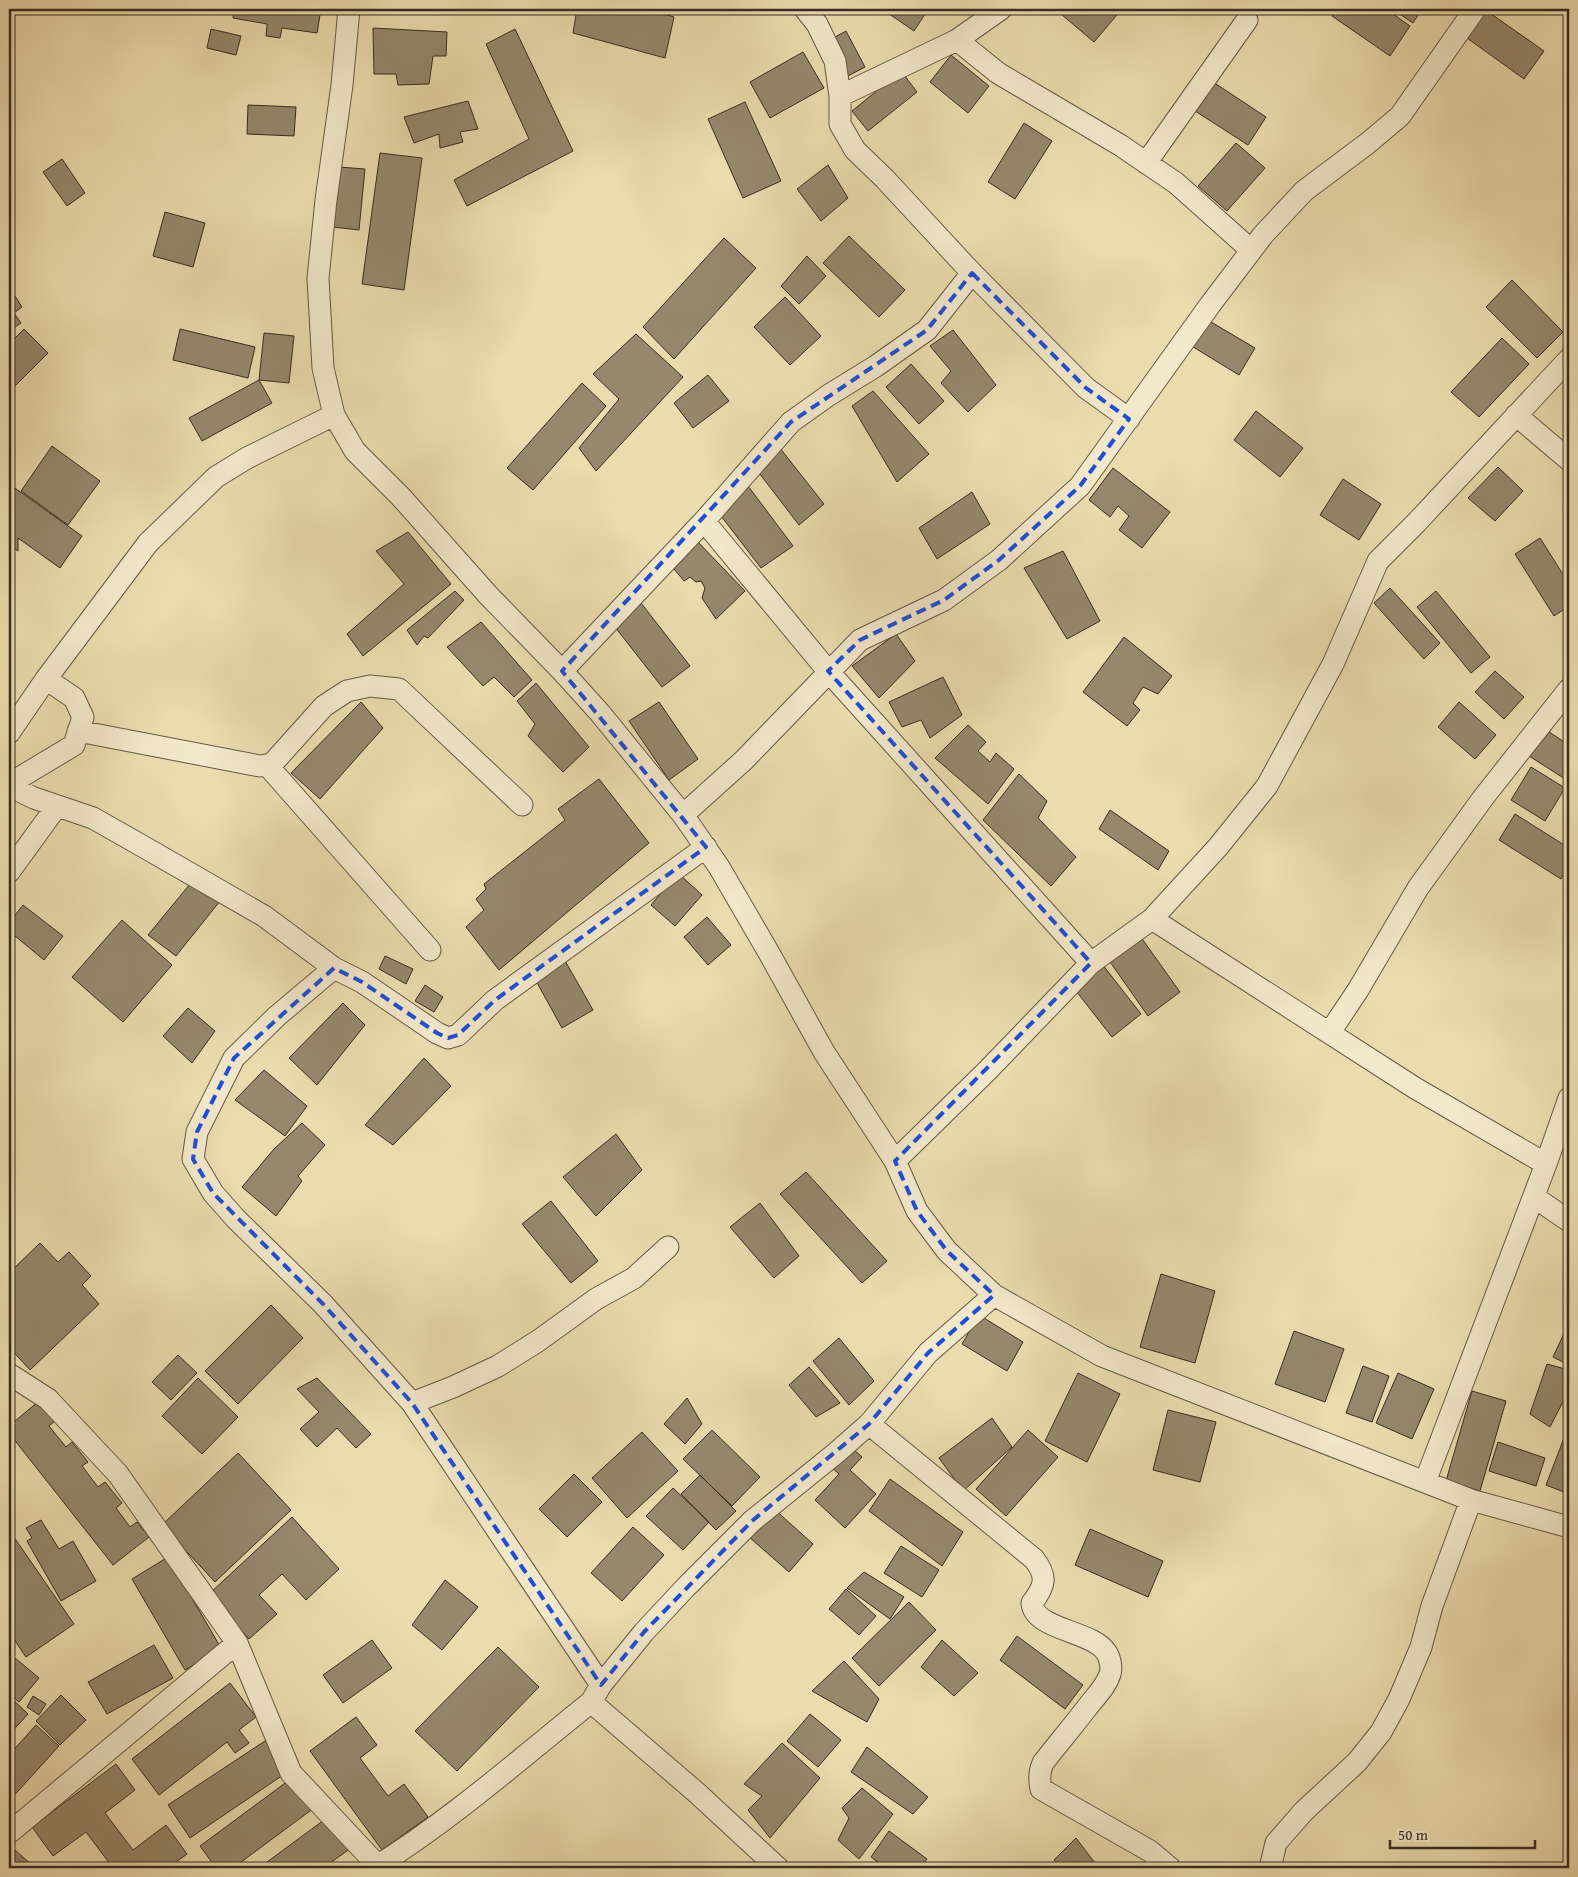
<svg xmlns="http://www.w3.org/2000/svg" width="1578" height="1877" font-family="'Gentium Book Plus',serif">
  <style>
    .building { fill: #95886c; stroke: #372c25 }
    .lines { fill: none; stroke-linecap: round; stroke-linejoin: round }
    .minor-casing { stroke: #645847; stroke-width: 23 }
    .minor { stroke: #f2e8ca; stroke-width: 21 }
    .marked { fill: none; stroke: #1d4ed8; stroke-width: 4; stroke-dasharray: 10 6; stroke-linejoin: round }
  </style>
  <rect width="100%" height="100%" fill="#ebdcad"/>
  <filter id="stains"><feTurbulence type="fractalNoise" baseFrequency=".004" numOctaves="4"/><feColorMatrix values="0 0 0 0 .2 0 0 0 0 .09 0 0 0 0 .02 0 0 0 .5 -.17"/></filter>
  <radialGradient id="worn" r=".72"><stop offset=".6" stop-color="#630" stop-opacity="0"/><stop offset="1" stop-color="#630" stop-opacity=".3"/></radialGradient>
  <path class="building" d="M 234,9 L 321,9 L 317,33 L 282,28 L 280,38 L 266,36 L 267,24 L 233,18 Z
    M 577,9 L 646,9 L 674,17 L 665,58 L 573,33 Z
    M 882,9 L 926,9 L 925,14 L 914,31 Z
    M 1055,9 L 1119,9 L 1121,10 L 1094,42 Z
    M 1337,9 L 1386,9 L 1410,26 L 1390,56 L 1332,16 Z
    M 1392,9 L 1422,9 L 1413,23 Z
    M 1487,11 L 1544,51 L 1524,79 L 1467,38 Z
    M 373,28 L 447,32 L 446,56 L 433,56 L 429,84 L 398,85 L 396,74 L 374,74 Z
    M 211,29 L 241,36 L 236,55 L 207,48 Z
    M 515,29 L 573,151 L 467,206 L 454,180 L 529,139 L 486,44 Z
    M 846,31 L 865,67 L 846,77 L 828,41 Z
    M 803,52 L 824,88 L 770,118 L 750,82 Z
    M 951,55 L 989,86 L 968,113 L 930,82 Z
    M 901,71 L 917,92 L 868,131 L 852,111 Z
    M 1210,80 L 1266,117 L 1248,145 L 1192,109 Z
    M 468,101 L 478,129 L 460,132 L 463,142 L 440,148 L 439,134 L 414,143 L 404,117 Z
    M 745,102 L 781,181 L 743,198 L 708,119 Z
    M 248,105 L 296,107 L 294,136 L 247,134 Z
    M 1024,123 L 1052,141 L 1015,199 L 988,182 Z
    M 1236,143 L 1265,168 L 1227,211 L 1198,186 Z
    M 380,153 L 422,158 L 404,290 L 362,284 Z
    M 62,159 L 85,193 L 67,206 L 43,172 Z
    M 828,165 L 848,198 L 821,221 L 797,189 Z
    M 339,167 L 365,169 L 359,230 L 333,227 Z
    M 165,212 L 205,223 L 193,267 L 153,256 Z
    M 849,236 L 905,290 L 879,317 L 823,263 Z
    M 724,238 L 756,268 L 674,359 L 643,327 Z
    M 807,256 L 826,276 L 799,304 L 781,286 Z
    M 1512,280 L 1563,332 L 1537,358 L 1486,307 Z
    M 13,293 L 22,307 L 14,313 L 21,323 L 9,331 L 9,296 Z
    M 785,297 L 821,336 L 790,365 L 754,327 Z
    M 1206,319 L 1255,348 L 1239,375 L 1190,345 Z
    M 24,329 L 48,353 L 9,392 L 9,344 Z
    M 180,329 L 255,347 L 248,378 L 173,360 Z
    M 953,330 L 996,385 L 968,412 L 941,383 L 951,371 L 930,346 Z
    M 264,333 L 294,336 L 289,383 L 259,380 Z
    M 636,334 L 683,377 L 596,471 L 579,448 L 619,399 L 593,374 Z
    M 1502,338 L 1529,364 L 1479,417 L 1451,392 Z
    M 911,364 L 944,401 L 919,424 L 886,387 Z
    M 708,375 L 729,401 L 693,428 L 674,403 Z
    M 259,380 L 272,403 L 202,441 L 189,418 Z
    M 582,383 L 606,406 L 533,490 L 507,468 Z
    M 873,391 L 929,454 L 897,482 L 852,406 Z
    M 1256,411 L 1303,448 L 1280,477 L 1234,440 Z
    M 52,446 L 100,481 L 68,525 L 21,491 Z
    M 779,447 L 824,504 L 799,525 L 756,469 Z
    M 1498,467 L 1523,491 L 1495,521 L 1468,498 Z
    M 1113,468 L 1170,512 L 1142,548 L 1119,530 L 1129,516 L 1118,506 L 1110,517 L 1089,500 Z
    M 1343,479 L 1381,504 L 1359,540 L 1320,515 Z
    M 12,486 L 82,536 L 60,568 L 18,538 L 18,551 L 9,545 L 9,491 Z
    M 748,486 L 793,546 L 761,568 L 718,512 Z
    M 972,492 L 990,524 L 937,559 L 919,528 Z
    M 408,532 L 451,584 L 363,656 L 347,634 L 404,584 L 376,551 Z
    M 1540,538 L 1569,584 L 1569,606 L 1554,616 L 1515,554 Z
    M 696,540 L 745,591 L 716,619 L 702,598 L 705,588 L 701,581 L 696,582 L 690,577 L 684,581 L 670,564 Z
    M 1063,551 L 1100,621 L 1067,639 L 1024,568 Z
    M 1390,588 L 1440,643 L 1424,659 L 1374,603 Z
    M 455,591 L 464,600 L 428,638 L 424,636 L 417,645 L 407,630 Z
    M 1436,591 L 1490,657 L 1471,673 L 1417,607 Z
    M 641,603 L 690,666 L 662,687 L 615,627 Z
    M 481,622 L 532,680 L 514,697 L 494,677 L 483,686 L 447,647 Z
    M 896,634 L 915,661 L 879,698 L 852,666 Z
    M 1124,637 L 1172,676 L 1158,694 L 1143,687 L 1133,703 L 1140,710 L 1127,726 L 1083,692 Z
    M 1495,671 L 1524,697 L 1504,719 L 1475,692 Z
    M 943,677 L 962,715 L 930,738 L 921,720 L 902,727 L 889,702 Z
    M 536,683 L 589,747 L 563,772 L 528,736 L 535,724 L 517,701 Z
    M 361,702 L 383,728 L 320,799 L 291,773 Z
    M 659,702 L 698,759 L 669,780 L 629,721 Z
    M 1459,702 L 1496,735 L 1475,759 L 1438,727 Z
    M 968,725 L 986,742 L 978,751 L 990,762 L 996,753 L 1014,769 L 988,804 L 935,758 Z
    M 1543,728 L 1569,745 L 1569,772 L 1565,779 L 1526,754 Z
    M 1531,767 L 1565,788 L 1545,821 L 1511,800 Z
    M 1019,774 L 1047,801 L 1038,818 L 1076,857 L 1051,886 L 983,820 Z
    M 599,779 L 649,843 L 499,970 L 466,927 L 484,910 L 476,899 L 486,889 L 484,884 L 565,820 L 558,809 Z
    M 1110,810 L 1169,851 L 1158,870 L 1099,829 Z
    M 1515,814 L 1569,848 L 1569,865 L 1561,879 L 1499,840 Z
    M 678,873 L 702,895 L 675,926 L 651,905 Z
    M 190,884 L 220,901 L 176,956 L 148,935 Z
    M 23,905 L 63,936 L 44,960 L 9,931 L 9,923 Z
    M 707,917 L 731,945 L 708,965 L 684,937 Z
    M 122,920 L 172,965 L 123,1022 L 72,977 Z
    M 1140,936 L 1180,992 L 1148,1016 L 1108,959 Z
    M 385,956 L 413,969 L 406,984 L 379,969 Z
    M 564,959 L 593,1010 L 562,1028 L 535,979 Z
    M 1102,964 L 1141,1014 L 1112,1037 L 1073,987 Z
    M 425,985 L 443,997 L 434,1012 L 415,1001 Z
    M 343,1003 L 365,1025 L 317,1085 L 289,1058 Z
    M 188,1008 L 215,1031 L 192,1063 L 163,1036 Z
    M 424,1058 L 451,1086 L 393,1145 L 365,1125 Z
    M 264,1070 L 307,1106 L 285,1136 L 235,1100 Z
    M 302,1123 L 325,1145 L 298,1176 L 302,1181 L 276,1216 L 242,1187 L 274,1149 Z
    M 616,1134 L 642,1170 L 596,1216 L 563,1177 Z
    M 806,1172 L 887,1261 L 862,1283 L 780,1194 Z
    M 551,1201 L 598,1261 L 571,1283 L 522,1224 Z
    M 760,1203 L 799,1256 L 774,1278 L 730,1227 Z
    M 40,1243 L 58,1262 L 69,1252 L 91,1276 L 82,1285 L 99,1304 L 30,1370 L 9,1347 L 9,1273 Z
    M 1161,1274 L 1215,1291 L 1195,1363 L 1140,1347 Z
    M 271,1305 L 303,1338 L 238,1404 L 205,1371 Z
    M 979,1315 L 1023,1342 L 1007,1371 L 962,1344 Z
    M 1566,1329 L 1569,1330 L 1569,1365 L 1553,1357 Z
    M 1294,1331 L 1344,1349 L 1325,1402 L 1275,1384 Z
    M 839,1338 L 874,1381 L 849,1405 L 813,1361 Z
    M 178,1355 L 197,1373 L 171,1400 L 152,1382 Z
    M 1547,1364 L 1569,1370 L 1569,1390 L 1550,1427 L 1530,1414 Z
    M 1363,1366 L 1389,1376 L 1372,1422 L 1346,1413 Z
    M 809,1367 L 840,1403 L 816,1417 L 789,1385 Z
    M 1078,1373 L 1120,1394 L 1087,1462 L 1045,1441 Z
    M 1398,1373 L 1434,1389 L 1412,1439 L 1376,1423 Z
    M 198,1378 L 238,1417 L 202,1454 L 162,1416 Z
    M 317,1378 L 371,1434 L 356,1448 L 337,1428 L 317,1447 L 300,1429 L 319,1412 L 297,1389 Z
    M 1472,1391 L 1506,1401 L 1480,1491 L 1446,1481 Z
    M 687,1398 L 702,1424 L 685,1444 L 664,1424 Z
    M 39,1401 L 55,1421 L 49,1426 L 66,1447 L 72,1442 L 88,1462 L 82,1466 L 98,1487 L 105,1482 L 122,1503 L 116,1508 L 130,1527 L 137,1522 L 149,1537 L 113,1565 L 9,1433 L 9,1426 Z
    M 1168,1410 L 1216,1422 L 1200,1482 L 1153,1470 Z
    M 992,1418 L 1012,1447 L 963,1491 L 939,1458 Z
    M 1569,1425 L 1569,1494 L 1546,1485 Z
    M 712,1430 L 760,1477 L 732,1506 L 683,1459 Z
    M 1028,1430 L 1058,1457 L 1006,1516 L 976,1489 Z
    M 642,1432 L 678,1471 L 627,1518 L 592,1478 Z
    M 1498,1442 L 1545,1458 L 1536,1486 L 1489,1471 Z
    M 850,1446 L 862,1457 L 850,1470 L 876,1494 L 845,1528 L 815,1500 L 839,1474 L 831,1467 Z
    M 238,1453 L 291,1510 L 215,1582 L 162,1525 Z
    M 574,1474 L 602,1502 L 567,1537 L 539,1509 Z
    M 700,1475 L 736,1511 L 716,1530 L 681,1494 Z
    M 890,1479 L 963,1532 L 942,1566 L 869,1511 Z
    M 673,1488 L 709,1522 L 683,1550 L 646,1516 Z
    M 773,1508 L 813,1544 L 789,1572 L 749,1537 Z
    M 292,1517 L 339,1569 L 306,1600 L 282,1574 L 259,1595 L 277,1614 L 249,1639 L 209,1594 Z
    M 41,1520 L 59,1549 L 73,1541 L 96,1581 L 61,1601 L 27,1541 L 32,1538 L 26,1528 Z
    M 633,1527 L 664,1555 L 622,1601 L 591,1573 Z
    M 1090,1529 L 1163,1561 L 1148,1597 L 1075,1565 Z
    M 9,1530 L 74,1624 L 26,1657 L 9,1632 Z
    M 901,1546 L 939,1570 L 922,1597 L 884,1573 Z
    M 168,1557 L 221,1648 L 185,1670 L 132,1579 Z
    M 864,1572 L 904,1597 L 890,1619 L 847,1588 Z
    M 445,1580 L 478,1607 L 442,1650 L 412,1625 Z
    M 846,1589 L 876,1616 L 859,1635 L 829,1609 Z
    M 909,1602 L 936,1630 L 879,1686 L 852,1658 Z
    M 1017,1636 L 1083,1685 L 1065,1709 L 1000,1660 Z
    M 372,1640 L 392,1668 L 343,1703 L 323,1675 Z
    M 942,1640 L 978,1673 L 954,1696 L 921,1667 Z
    M 154,1645 L 173,1678 L 107,1714 L 88,1682 Z
    M 498,1647 L 539,1687 L 457,1771 L 415,1731 Z
    M 9,1653 L 39,1678 L 19,1702 L 9,1693 Z
    M 844,1661 L 879,1699 L 867,1722 L 812,1691 Z
    M 230,1683 L 256,1717 L 239,1730 L 249,1743 L 235,1753 L 227,1742 L 159,1795 L 132,1759 Z
    M 61,1695 L 86,1720 L 60,1745 L 36,1721 Z
    M 9,1696 L 28,1714 L 9,1735 Z
    M 33,1696 L 46,1704 L 39,1715 L 27,1707 Z
    M 810,1714 L 841,1740 L 818,1767 L 787,1741 Z
    M 356,1717 L 377,1745 L 360,1758 L 388,1796 L 404,1784 L 428,1817 L 382,1850 L 310,1751 Z
    M 36,1725 L 59,1746 L 9,1801 L 9,1755 Z
    M 268,1739 L 289,1771 L 190,1838 L 168,1805 Z
    M 782,1743 L 820,1778 L 770,1838 L 748,1810 L 762,1796 L 744,1784 Z
    M 867,1747 L 928,1797 L 913,1814 L 851,1772 Z
    M 116,1764 L 135,1790 L 105,1813 L 133,1850 L 166,1825 L 187,1854 L 168,1868 L 113,1868 L 86,1832 L 53,1856 L 32,1827 Z
    M 292,1778 L 314,1808 L 233,1868 L 216,1868 L 200,1846 Z
    M 862,1788 L 893,1814 L 859,1859 L 838,1840 L 849,1818 L 842,1808 Z
    M 328,1817 L 351,1848 L 323,1868 L 259,1868 Z
    M 889,1831 L 927,1859 L 920,1868 L 886,1868 L 871,1857 Z
    M 1076,1838 L 1098,1867 L 1097,1868 L 1061,1868 L 1054,1860 Z
    M 14,1849 L 35,1868 L 9,1868 L 9,1854 Z"/>
  <g class="lines">
    <g class="minor-casing">
      <path id="minor" d="M 349,9 L 342,85 L 326,200 L 318,278 L 323,368 L 334,415 L 355,451 L 401,497 L 488,595 L 562,671 L 600,713 L 683,815 L 719,867 L 769,953 L 824,1052 L 895,1161 L 917,1211 L 947,1251 L 994,1295 L 1102,1356 L 1471,1500 L 1569,1527
        M 805,9 L 817,24 L 835,61 L 840,96 L 840,124 L 855,150 L 885,179 L 972,273 L 1086,388 L 1129,419
        M 957,40 L 998,73 L 1120,145 L 1176,183 L 1251,250
        M 840,96 L 957,40 L 1001,9
        M 1146,163 L 1247,20
        M 1516,415 L 1569,460
        M 704,521 L 828,671 L 1091,963
        M 562,671 L 704,521 L 791,422 L 829,395 L 876,366 L 927,330 L 972,273
        M 78,731 L 260,766 L 272,764 L 324,706 L 347,691 L 370,686 L 399,689 L 522,805
        M 9,733 L 46,679 L 148,543 L 216,477 L 247,458 L 334,415
        M 267,765 L 430,950
        M 9,784 L 74,745 L 83,717 L 74,698 L 46,679
        M 9,786 L 34,798 L 93,818 L 151,851 L 264,916 L 334,968 L 362,982 L 437,1033 L 448,1038 L 458,1035 L 495,1000 L 706,847
        M 683,815 L 743,761 L 860,640 L 944,600 L 999,560 L 1080,486 L 1210,305 L 1263,235 L 1304,191 L 1368,143 L 1400,116 L 1475,9
        M 9,872 L 57,806
        M 1152,919 L 1415,1088 L 1546,1164
        M 334,968 L 277,1016 L 234,1058 L 197,1132 L 193,1159 L 213,1193 L 236,1219 L 323,1304 L 412,1403 L 601,1685
        M 1330,1032 L 1358,990 L 1418,888 L 1483,798 L 1569,689
        M 895,1161 L 987,1071 L 1091,963 L 1152,919 L 1218,847 L 1267,786 L 1333,664 L 1378,561 L 1417,522 L 1569,359
        M 1534,1197 L 1569,1221
        M 9,1374 L 48,1399 L 118,1474 L 237,1643 L 291,1773 L 380,1868
        M 412,1403 L 453,1387 L 498,1366 L 538,1341 L 596,1299 L 634,1278 L 668,1247
        M 869,1424 L 1034,1559 C 1048,1577 1045,1586 1032,1603 C 1034,1630 1093,1631 1106,1652 C 1110,1657 1112,1668 1110,1674 C 1106,1687 1094,1698 1086,1709 C 1072,1727 1057,1745 1043,1763 C 1039,1772 1039,1780 1041,1789 L 1150,1851 L 1170,1868
        M 1425,1482 L 1546,1164 L 1569,1098
        M 591,1702 L 697,1793 L 778,1868
        M 9,1833 L 237,1643
        M 374,1868 C 451,1820 520,1759 591,1702 L 601,1685 L 644,1632 L 686,1587 L 752,1521 L 836,1453 L 869,1424 L 928,1353 L 994,1295
        M 1270,1868 L 1276,1843 L 1304,1811 L 1357,1762 L 1381,1732 L 1399,1699 L 1421,1647 L 1432,1606 L 1471,1500"/>
    </g>
    <use href="#minor" class="minor"/>
  </g>
  <path class="marked" d="M 972,273 L 1086,388 L 1129,419 L 1080,486 L 999,560 L 944,600 L 860,640 L 828,671 L 1091,963 L 895,1161 L 917,1211 L 947,1251 L 994,1295 L 928,1353 L 869,1424 L 752,1521 L 644,1632 L 601,1685 L 412,1403 L 323,1304 L 213,1193 L 193,1159 L 197,1132 L 234,1058 L 334,968 L 362,982 L 437,1033 L 448,1038 L 458,1035 L 495,1000 L 706,847 L 562,671 L 791,422 L 927,330 Z"/>
  <rect width="1578" height="1877" fill="none" stroke="#ebdcad" stroke-width="30"/>
  <rect x="10" y="10" width="1558" height="1857" fill="none" stroke="#372c25" stroke-width="2.5"/>
  <rect x="15" y="15" width="1548" height="1847" fill="none" stroke="#372c25"/>
  <path d="M1390 1840v8h145v-8" fill="none" stroke="#372c25" stroke-width="2.5"/>
  <text x="1398" y="1840" font-size="15" fill="#372c25" stroke="#f2e8ca" stroke-width="4" paint-order="stroke">50 m</text>
  <rect width="100%" height="100%" filter="url(#stains)"/>
  <rect width="100%" height="100%" fill="url(#worn)"/>
</svg>
